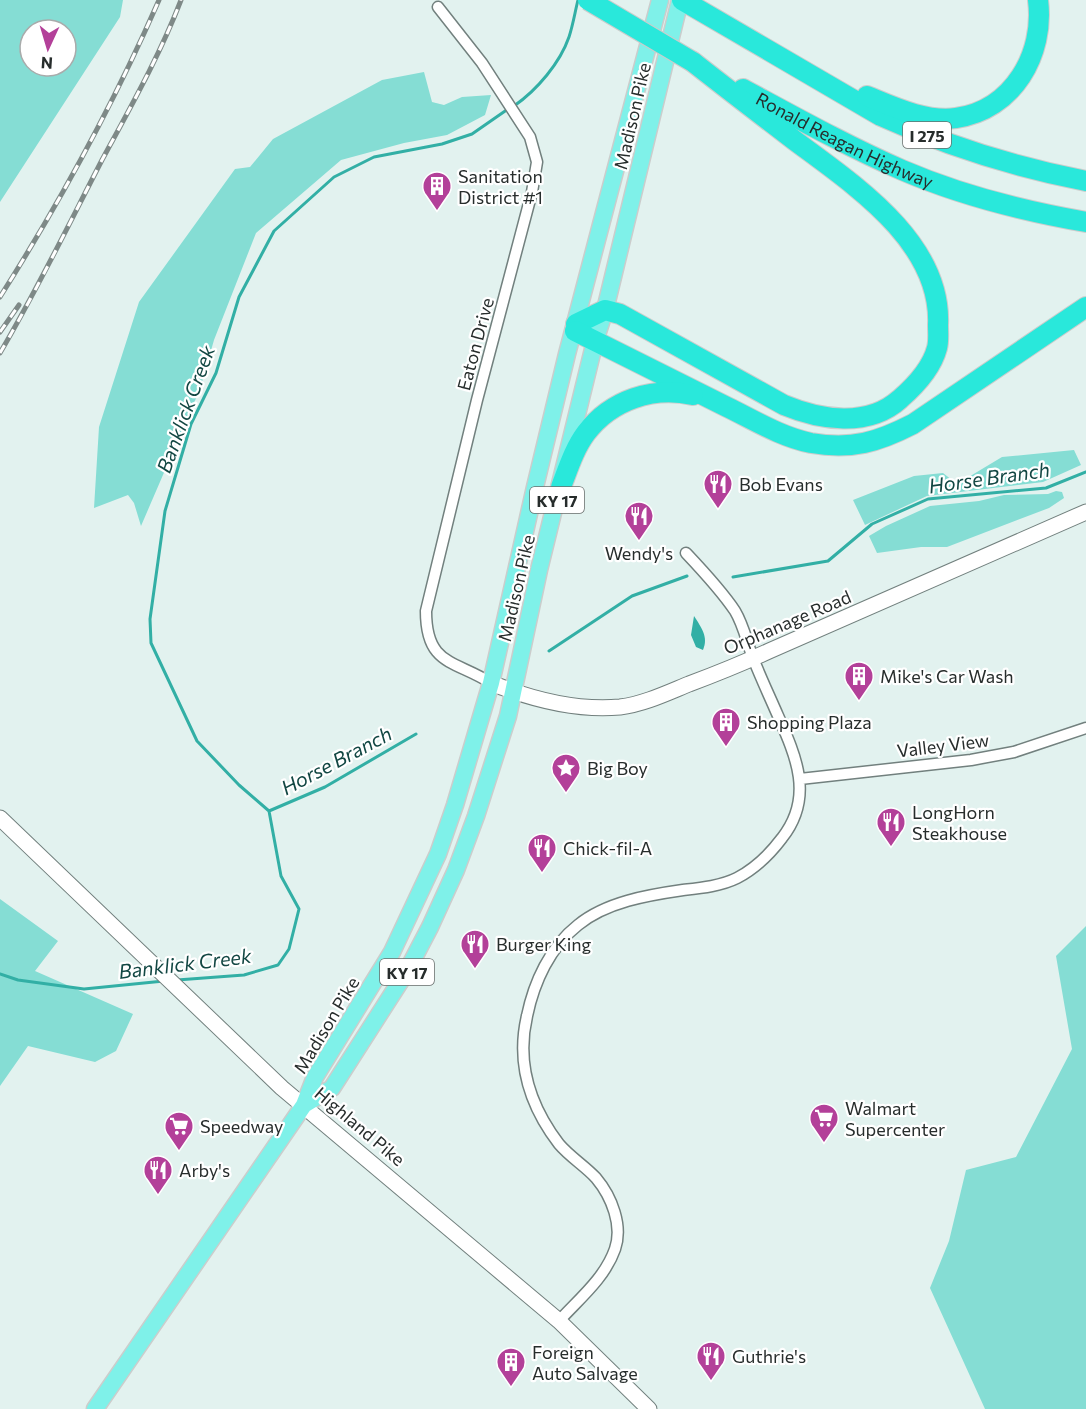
<svg xmlns="http://www.w3.org/2000/svg" width="1086" height="1409" font-family="Commissioner,sans-serif">
  <style>
    .green { fill: #85ddd4; fill-rule: evenodd }
    .water { fill: #32afa5 }
    .lines { fill: none; stroke-linecap: round; stroke-linejoin: round }
    .stream { stroke: #32afa5; stroke-width: 3 }
    .street-casing { stroke: #72807e; stroke-width: 13 }
    .secondary-casing { stroke: #72807e; stroke-width: 17 }
    .primary-casing { stroke: #cbcdcc; stroke-width: 19 }
    .highway-casing { stroke: #cbcdcc; stroke-width: 22 }
    .street { stroke: #fff; stroke-width: 10 }
    .secondary { stroke: #fff; stroke-width: 15 }
    .primary { stroke: #7ff1e9; stroke-width: 16 }
    .highway { stroke: #29e8db; stroke-width: 20 }
    .rail-casing { stroke: #7e8987; stroke-width: 5 }
    .rail { stroke: #fff; stroke-width: 3; stroke-dasharray: 9; stroke-linecap: butt }
    .highway-bridge-casing { stroke: #cbcdcc; stroke-width: 22; stroke-linecap: butt }
    .highway-bridge { stroke: #29e8db; stroke-width: 20 }
    .labels { text-anchor: middle; dominant-baseline: central; stroke-width: 4.5; stroke-linejoin: round; paint-order: stroke }
    .shield { fill: #fff; stroke: #686c6b; stroke-width: 1.5 }
    .shield-label { font-size: 16px; font-weight: bold; fill: #272d2c }
    .street-label { font-size: 18px; fill: #272d2c; stroke: #fff }
    .poi-label { font-size: 18px; fill: #272d2c; stroke: #fff; text-anchor: start }
    .water-label { font-size: 20px; font-style: italic; fill: #124743; stroke: #fff }
  </style>
  <rect width="100%" height="100%" fill="#e2f2ef"/>
  <path class="green" d="M 0,0 L 123,0 L 120,17 L 0,202 ZM 30,30 L 66,30 L 66,66 L 30,66 Z
    M 424,72 L 432,102 L 444,105 L 462,97 L 491,95 L 485,115 L 447,135 L 404,143 L 341,160 L 256,233 L 214,340 L 200,389 L 141,526 L 134,503 L 128,495 L 94,508 L 99,427 L 139,302 L 235,169 L 250,167 L 273,139 L 382,80 Z
    M 1074,450 L 1081,465 L 1043,482 L 927,496 L 865,525 L 853,500 L 914,476 L 943,473 L 957,484 L 1002,457 Z
    M 1056,491 L 1062,492 L 1064,498 L 1049,508 L 947,547 L 921,547 L 877,553 L 869,536 L 886,526 L 930,506 L 979,501 L 1004,495 L 1048,494 Z
    M 0,899 L 58,941 L 35,971 L 133,1014 L 116,1051 L 95,1062 L 28,1046 L 0,1086 Z
    M 1086,926 L 1086,1409 L 985,1409 L 930,1288 L 949,1241 L 966,1170 L 1016,1157 L 1072,1049 L 1056,956 Z"/>
  <path class="water" d="M 694,616 C 701,627 709,637 703,650 L 696,647 L 691,635 Z"/>
  <g class="lines">
    <path class="stream" d="M 514,106 C 537,90 560,63 569,37 C 573,25 575,12 578,0
      M 733,577 L 828,561 L 872,524 L 928,499 L 1046,488 L 1086,472
      M 549,651 L 632,596 L 687,576
      M 269,811 L 325,787 L 416,734
      M 0,974 L 18,980 L 84,989 L 164,981
      M 177,980 L 244,975 L 278,965 L 289,949 L 299,909 L 281,876 L 269,811 L 239,785 L 197,741 L 151,643 L 150,619 L 165,511 L 191,424 L 216,373 L 239,297 L 274,231 L 334,177 L 374,157 L 442,144 L 472,134 L 508,109"/>
    <g class="street-casing">
      <path id="street" d="M 438,7 L 482,63 L 530,137 L 537,162 L 532,192 L 477,400 L 426,611 C 426,666 455,660 491,683
        M 800,779 L 971,760 L 1014,752 L 1086,728
        M 559,1321 C 579,1299 605,1278 615,1249 C 623,1226 612,1197 596,1178 C 585,1166 570,1157 559,1144 C 530,1106 516,1063 527,1016 C 534,982 550,947 578,925 C 606,902 648,895 683,890 C 701,888 721,886 737,878 C 756,868 770,854 782,838 C 816,795 794,752 775,709 C 768,693 760,676 753,658 C 747,643 744,626 735,611 C 721,590 703,571 686,553"/>
    </g>
    <g class="secondary-casing">
      <path id="secondary" d="M 491,683 C 531,699 577,711 620,707 C 644,704 667,693 689,684 C 716,674 743,663 769,651 C 875,605 981,559 1086,512
        M 0,818 L 282,1088 L 559,1321 L 649,1409"/>
    </g>
    <g class="primary-casing">
      <path id="primary" d="M 304,1105 L 332,1088 L 407,971 L 430,927 L 456,870 L 476,816 L 508,716 L 539,570 L 595,341 L 605,310 L 680,0
        M 95,1409 L 304,1105 L 315,1077 L 392,952 L 438,854 L 455,805 L 491,683 L 535,487 L 567,354 L 660,0"/>
    </g>
    <g class="highway-casing">
      <g id="highway">
        <path d="M 682,0 L 881,116 C 947,146 1015,167 1086,181"/>
        <path id="s1" d="M 743,89 C 795,117 847,146 902,170 C 960,195 1023,211 1086,222"/>
        <path d="M 867,96 C 894,107 925,122 956,118 C 1013,110 1045,54 1038,0"/>
        <path d="M 576,324 L 605,310 L 620,314 L 784,405 C 820,420 868,428 900,399 C 915,386 932,367 937,348 C 939,341 938,333 938,325 C 942,242 853,184 794,140 C 760,114 726,88 693,62"/>
        <path d="M 575,331 C 625,356 676,381 727,407 C 754,420 781,437 811,443 C 852,450 878,442 913,424 L 1086,307"/>
        <path d="M 561,487 C 568,469 574,449 586,433 C 611,400 653,386 693,395"/>
      </g>
    </g>
    <use href="#street" class="street"/>
    <use href="#secondary" class="secondary"/>
    <use href="#primary" class="primary"/>
    <use href="#highway" class="highway"/>
    <g class="rail-casing">
      <path id="rail" d="M 0,297 C 60,202 114,103 159,0
        M 0,332 L 19,305
        M 0,353 C 37,290 69,224 102,160 C 130,108 160,55 181,0"/>
    </g>
    <use href="#rail" class="rail"/>
    <g class="highway-bridge-casing">
      <path id="highway-bridge" d="M 588,0 L 693,62"/>
    </g>
    <use href="#highway-bridge" class="highway-bridge"/>
  </g>
  <defs>
    <g id="building-pin" transform="scale(1.5)"><path d="M0 17L-7.5 6A9.5 9.5 0 1 1 7.5 6Z" fill="#b34099" stroke="#fff"/><path d="M-4-6H4V6H1V3H-1V6H-4ZM-2.5-4.3h1.7v1.8h-1.7ZM.8-4.3h1.7v1.8H.8ZM-2.5-1h1.7V.8h-1.7ZM.8-1h1.7V.8H.8Z" fill="#fff"/></g>
    <g id="restaurant-pin" transform="scale(1.5)"><path d="M0 17L-7.5 6A9.5 9.5 0 1 1 7.5 6Z" fill="#b34099" stroke="#fff"/><path d="M-5-6h1v4h1v-4h1v4h1v-4h1v5L-1.5 .5V6h-2V.5L-5-1ZM5-6V6H3V1.5H1.5Q1.5-4 5-6Z" fill="#fff"/></g>
    <g id="sight-pin" transform="scale(1.5)"><path d="M0 17L-7.5 6A9.5 9.5 0 1 1 7.5 6Z" fill="#b34099" stroke="#fff"/><path d="M0-6L1.8-2.2L6-1.7L2.9 1.2L3.7 5.4L0 3.3L-3.7 5.4L-2.9 1.2L-6-1.7L-1.8-2.2Z" fill="#fff"/></g>
    <g id="supermarket-pin" transform="scale(1.5)"><path d="M0 17L-7.5 6A9.5 9.5 0 1 1 7.5 6Z" fill="#b34099" stroke="#fff"/><path d="M-6-5.5h2.5l.6 2H6L4.5 2H-2.5L-4.4-4H-6ZM-1.5 3.2a1.3 1.3 0 1 0 .1 0ZM3 3.2a1.3 1.3 0 1 0 .1 0Z" fill="#fff"/></g>
  </defs>
  <g fill-rule="evenodd">
    <use href="#building-pin" x="437" y="186"/>
    <use href="#restaurant-pin" x="718" y="484"/>
    <use href="#restaurant-pin" x="639" y="516"/>
    <use href="#building-pin" x="859" y="676"/>
    <use href="#building-pin" x="726" y="722"/>
    <use href="#sight-pin" x="566" y="768"/>
    <use href="#restaurant-pin" x="891" y="822"/>
    <use href="#restaurant-pin" x="542" y="848"/>
    <use href="#restaurant-pin" x="475" y="944"/>
    <use href="#supermarket-pin" x="824" y="1118"/>
    <use href="#supermarket-pin" x="179" y="1126"/>
    <use href="#restaurant-pin" x="158" y="1170"/>
    <use href="#restaurant-pin" x="711" y="1356"/>
    <use href="#building-pin" x="511" y="1362"/>
  </g>
  <g class="labels">
    <g class="shield">
      <rect x="903" y="122" width="48" height="26" rx="4.5"/>
      <rect x="530" y="487" width="54" height="26" rx="4.5"/>
      <rect x="380" y="959" width="54" height="26" rx="4.5"/>
    </g>
    <g class="shield-label">
      <text x="927" y="135">I 275</text>
      <text x="557" y="500">KY 17</text>
      <text x="407" y="972">KY 17</text>
    </g>
    <g class="street-label">
      <text transform="translate(632 116) rotate(-77)">Madison Pike</text>
      <text stroke="none"><textPath href="#s1" startOffset="114">Ronald Reagan Highway</textPath></text>
      <text transform="translate(475 344) rotate(-75)">Eaton Drive</text>
      <text transform="translate(516 588) rotate(-77)">Madison Pike</text>
      <text transform="translate(787 622) rotate(-23)">Orphanage Road</text>
      <text transform="translate(943 745) rotate(-7)">Valley View</text>
      <text transform="translate(326 1025) rotate(-59)">Madison Pike</text>
      <text transform="translate(360 1126) rotate(40)">Highland Pike</text>
    </g>
    <g class="poi-label">
      <text x="458" y="176">Sanitation<tspan x="458" dy="21">District #1</tspan></text>
      <text x="739" y="484">Bob Evans</text>
      <text x="639" y="553" text-anchor="middle">Wendy's</text>
      <text x="880" y="676">Mike's Car Wash</text>
      <text x="747" y="722">Shopping Plaza</text>
      <text x="587" y="768">Big Boy</text>
      <text x="912" y="812">LongHorn<tspan x="912" dy="21">Steakhouse</tspan></text>
      <text x="563" y="848">Chick-fil-A</text>
      <text x="496" y="944">Burger King</text>
      <text x="845" y="1108">Walmart<tspan x="845" dy="21">Supercenter</tspan></text>
      <text x="200" y="1126">Speedway</text>
      <text x="179" y="1170">Arby's</text>
      <text x="532" y="1352">Foreign<tspan x="532" dy="21">Auto Salvage</tspan></text>
      <text x="732" y="1356">Guthrie's</text>
    </g>
    <g class="water-label">
      <text transform="translate(185 409) rotate(-70)">Banklick Creek</text>
      <text transform="translate(989 477) rotate(-8)">Horse Branch</text>
      <text transform="translate(336 760) rotate(-28)">Horse Branch</text>
      <text transform="translate(185 963) rotate(-7)">Banklick Creek</text>
    </g>
  </g>
  <g transform="translate(48 48) rotate(184)"><circle r="28" fill="#ffffff" stroke="#a9abab" stroke-width="1.5"/>
  <path d="M0-4.5L10 22L0 15L-10 22Z" fill="#b34099"/>
  <text y="-9" font-size="16" font-weight="bold" text-anchor="middle" fill="#272d2c">N</text>
  </g>
</svg>
